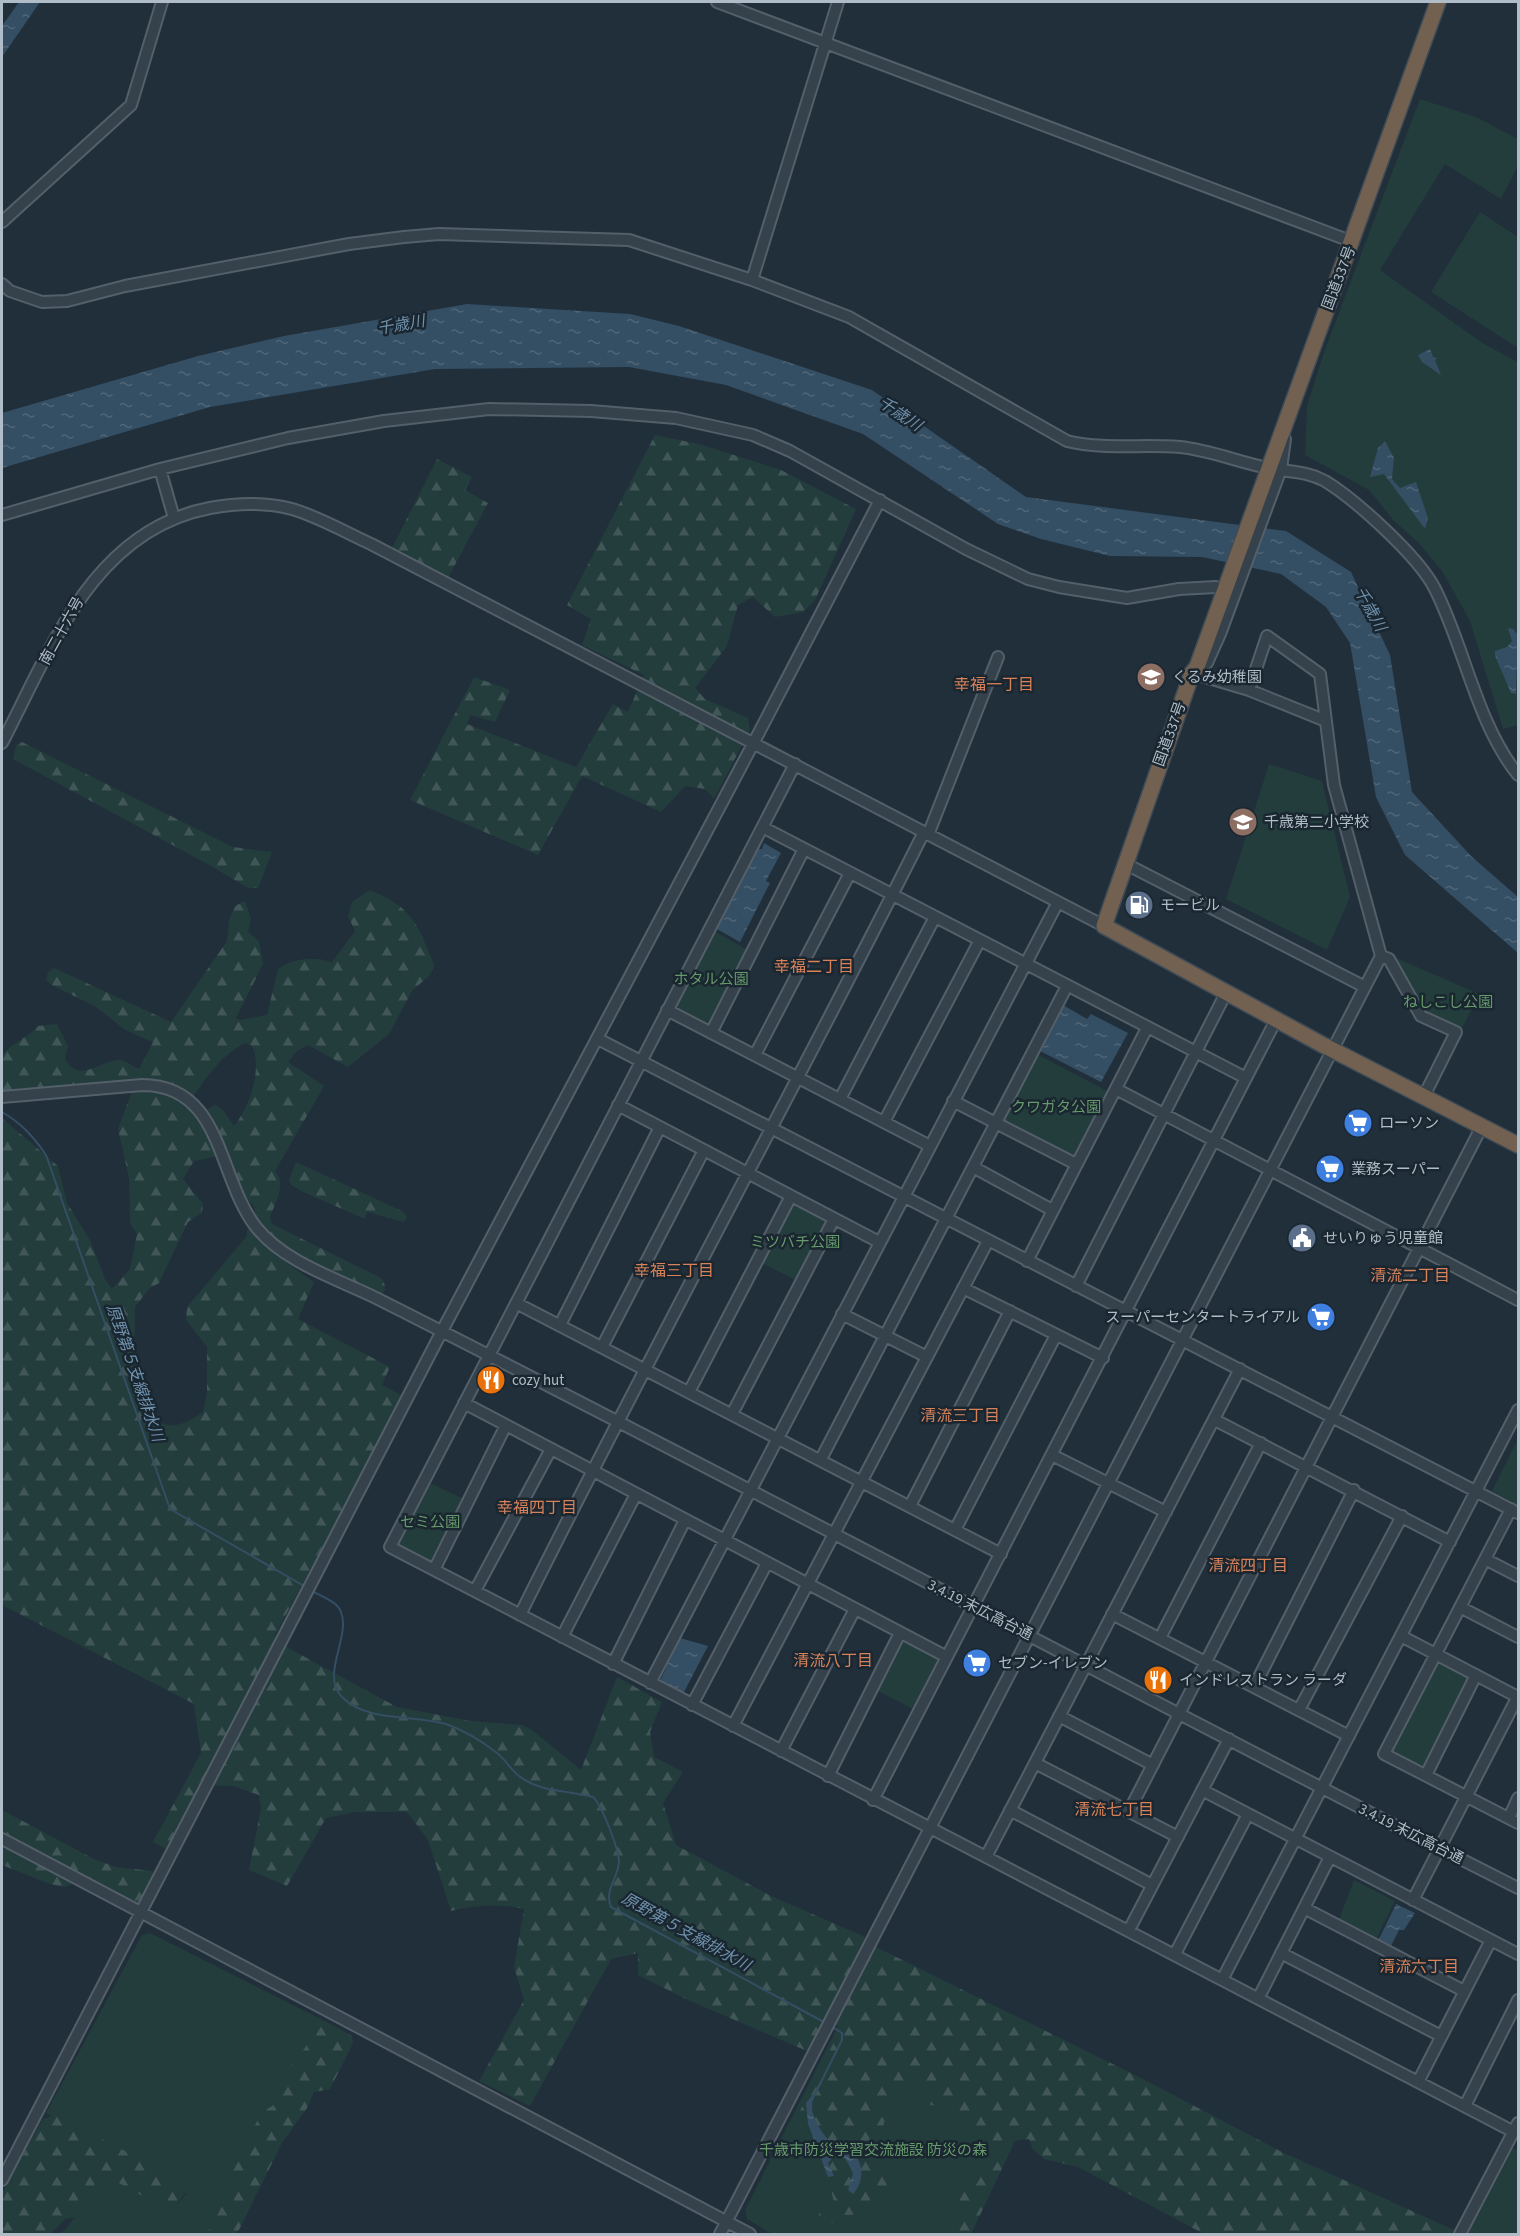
<svg xmlns="http://www.w3.org/2000/svg" width="1520" height="2236" font-family="'Source Sans 3','Noto Sans JP',sans-serif">
  <style>
    .green { fill: #233c3c }
    .forest { fill: url(#forest-firs); fill-rule: evenodd }
    .water { fill: url(#water-ripples) }
    .lines { fill: none; stroke-linecap: round; stroke-linejoin: round }
    .stream { stroke: #344e63; stroke-width: 2 }
    .minor-casing { stroke: #535f69; stroke-width: 14 }
    .highway-casing { stroke: #404c56; stroke-width: 18 }
    .minor { stroke: #35414b; stroke-width: 10 }
    .highway { stroke: #726151; stroke-width: 15 }
    .labels { text-anchor: middle; dominant-baseline: central; stroke-width: 5; stroke-linejoin: round; paint-order: stroke }
    .street-label { font-size: 15px; fill: #b0bcc7; stroke: #1a2630 }
    .poi-label { font-size: 15px; fill: #b0bcc7; stroke: #1a2630; text-anchor: start }
    .park-label { font-size: 15px; fill: #66996b; stroke: #1a2630 }
    .water-label { font-size: 16px; font-style: italic; fill: #6f91ac; stroke: #1a2630 }
    .neighbourhood-label { font-size: 16px; fill: #d8825a; stroke: #1a2630 }
  </style>
  <defs>
    <pattern id="forest-firs" width="22" height="20" patternUnits="userSpaceOnUse" patternTransform="scale(1.5)"><rect width="22" height="20" fill="#233c3c"/><path d="M5 1l3.5 6h-7zM16 11l3.5 6h-7z" fill="#405657"/></pattern>
    <pattern id="water-ripples" width="26" height="14" patternUnits="userSpaceOnUse" patternTransform="scale(1.5)"><rect width="26" height="14" fill="#344e63"/><path d="M2 4q2-2 4 0t4 0M15 11q2-2 4 0t4 0" fill="none" stroke="#4f6678"/></pattern>
  </defs>
  <rect width="100%" height="100%" fill="#212f3b"/>
  <path class="green" d="M 1420,99 L 1476,117 L 1518,139 L 1518,165 L 1501,199 L 1445,164 L 1380,270 L 1484,344 L 1518,362 L 1518,725 L 1503,729 L 1470,621 L 1442,571 L 1419,543 L 1394,521 L 1369,490 L 1305,455 L 1307,406 L 1324,352 Z
    M 1480,212 L 1518,237 L 1518,348 L 1431,292 Z
    M 1269,764 L 1322,781 L 1350,897 L 1327,950 L 1226,899 Z
    M 714,931 L 748,950 L 709,1027 L 674,1008 Z
    M 1394,957 L 1479,994 L 1462,1029 L 1423,1012 Z
    M 1037,1054 L 1109,1092 L 1074,1159 L 1003,1121 Z
    M 793,1202 L 828,1220 L 797,1281 L 762,1263 Z
    M 1518,1439 L 1518,1505 L 1492,1491 Z
    M 428,1482 L 464,1499 L 432,1564 L 396,1545 Z
    M 902,1639 L 941,1660 L 915,1710 L 876,1690 Z
    M 1437,1659 L 1472,1677 L 1424,1770 L 1390,1752 Z
    M 1354,1880 L 1395,1901 L 1375,1942 L 1338,1922 Z
    M 150,1933 L 325,2021 L 212,2234 L 59,2234 C 82,2220 80,2187 102,2173 L 177,2204 L 186,2194 L 46,2113 L 142,1935 Z
    M 838,2026 L 1008,2134 L 967,2234 L 772,2234 L 747,2219 L 745,2210 Z
    M 1513,2148 L 1518,2151 L 1518,2234 L 1467,2234 Z"/>
  <path class="forest" d="M 655,435 L 699,444 L 781,470 L 856,509 L 815,600 L 803,612 L 775,617 L 753,597 L 738,605 L 727,646 L 695,688 L 705,699 L 748,718 L 750,730 L 714,799 L 705,789 L 685,786 L 661,812 L 582,776 L 538,855 L 410,800 L 474,677 L 510,690 L 495,722 L 470,715 L 467,724 L 576,767 L 613,704 L 628,712 L 644,675 L 582,645 L 591,619 L 567,605 Z
    M 437,459 L 472,477 L 465,490 L 488,503 L 448,578 L 391,550 Z
    M 22,742 L 233,847 L 272,852 L 258,888 L 248,888 L 213,867 L 13,759 L 16,745 Z
    M 370,890 C 413,908 418,924 434,965 L 430,975 L 412,991 L 389,1034 L 348,1067 L 308,1045 L 297,1051 L 288,1062 L 324,1086 L 275,1171 C 287,1184 275,1203 270,1217 L 272,1224 L 381,1278 C 386,1285 387,1289 381,1296 L 365,1299 L 318,1266 L 273,1248 L 275,1255 L 314,1282 L 298,1319 L 390,1367 L 382,1385 L 401,1395 L 399,1404 L 274,1637 L 292,1650 L 397,1707 L 471,1721 L 522,1725 L 532,1730 L 581,1770 L 617,1677 L 662,1702 L 650,1732 L 654,1757 L 683,1772 L 663,1803 L 676,1845 L 769,1895 L 863,1936 L 880,1949 L 1143,2079 L 1280,2151 L 1454,2230 L 1452,2234 L 1204,2234 L 1078,2167 L 1044,2159 L 1032,2148 L 1029,2139 L 1015,2141 L 971,2234 L 947,2234 L 963,2189 L 977,2177 L 988,2134 C 981,2128 977,2128 969,2126 C 960,2123 956,2114 943,2111 L 941,2107 L 926,2104 L 918,2083 L 906,2080 L 901,2085 C 881,2125 874,2139 889,2184 C 879,2202 862,2219 841,2214 L 824,2231 L 815,2229 L 821,2207 L 834,2203 L 831,2190 L 834,2181 L 826,2177 L 821,2164 L 814,2158 L 799,2113 L 841,2028 L 824,2018 L 807,2051 L 688,2000 L 638,1975 L 638,1953 L 611,1959 L 530,2106 L 479,2081 L 524,2000 L 514,1967 L 524,1909 C 499,1903 475,1905 451,1911 L 428,1840 L 407,1812 L 356,1812 L 326,1818 L 287,1886 L 249,1870 L 261,1808 L 259,1795 L 233,1786 L 199,1785 L 167,1850 L 153,1842 L 201,1753 L 194,1704 L 2,1605 L 2,1113 L 3,1119 L 58,1166 L 67,1203 L 90,1240 L 105,1279 L 112,1289 L 130,1269 L 137,1234 L 130,1223 L 129,1178 L 118,1129 L 135,1083 L 124,1081 L 74,1085 L 63,1089 L 6,1093 L 2,1103 L 2,1055 C 12,1043 27,1038 38,1026 L 57,1024 L 68,1046 L 65,1059 C 79,1083 97,1063 117,1060 C 125,1059 132,1066 139,1069 L 153,1042 L 125,1030 L 96,1007 L 50,984 L 46,980 L 48,972 L 54,968 L 171,1022 L 227,941 L 229,919 L 235,906 L 245,901 L 251,919 L 248,932 L 259,941 L 263,964 L 236,1018 L 240,1020 L 267,1015 L 278,969 C 294,958 313,956 332,962 L 355,931 L 348,916 L 352,902 ZM 246,1043 L 252,1046 C 263,1069 249,1108 234,1126 L 223,1110 L 215,1105 L 197,1114 L 187,1107 L 184,1108 C 203,1085 217,1056 246,1043 ZM 224,1155 L 240,1189 L 254,1207 L 257,1219 L 247,1230 L 247,1236 L 187,1307 L 186,1320 L 207,1347 L 207,1393 L 203,1412 C 180,1429 167,1429 142,1415 L 134,1382 L 135,1307 L 149,1289 L 159,1283 L 188,1222 L 202,1213 L 203,1204 L 183,1179 L 194,1161 Z
    M 296,1162 L 404,1212 L 407,1217 L 404,1222 L 367,1212 L 365,1219 L 301,1191 L 291,1185 L 289,1179 Z
    M 2,1810 L 94,1859 L 116,1867 L 152,1871 L 155,1878 L 141,1906 L 85,1878 L 65,1887 L 50,1884 L 2,1865 Z
    M 325,2021 L 352,2036 L 353,2043 L 330,2089 L 314,2092 L 307,2108 L 282,2143 L 237,2234 L 207,2234 L 223,2204 L 229,2175 L 262,2112 L 279,2102 L 292,2065 Z
    M 54,2115 L 129,2153 L 187,2190 L 177,2204 L 163,2204 L 148,2199 L 106,2176 L 97,2180 L 78,2217 L 65,2219 L 50,2234 L 2,2233 L 2,2193 L 42,2120 Z"/>
  <path class="water" d="M 19,2 L 40,2 L 2,57 L 2,26 Z
    M 467,304 L 630,314 L 679,326 L 872,390 L 1026,497 L 1286,531 L 1351,572 L 1390,655 L 1412,792 L 1471,856 L 1518,897 L 1518,953 L 1405,855 L 1376,797 L 1350,643 L 1326,607 L 1281,574 L 1202,557 L 1110,556 L 1041,539 L 998,524 L 863,434 L 726,385 L 629,367 L 435,369 L 210,407 L 2,468 L 2,413 L 198,356 L 284,336 Z
    M 1430,349 L 1433,357 L 1437,358 L 1435,360 L 1441,375 L 1422,362 L 1418,355 Z
    M 1385,441 L 1394,458 L 1392,479 L 1400,488 L 1416,482 L 1428,518 L 1425,529 L 1384,474 L 1370,477 L 1378,448 Z
    M 1508,628 L 1513,629 L 1518,635 L 1516,694 L 1511,693 L 1495,656 L 1495,651 L 1507,647 L 1512,641 Z
    M 764,843 L 781,853 L 766,881 L 770,883 L 740,942 L 715,928 L 757,849 L 762,849 Z
    M 1063,1005 L 1087,1019 L 1091,1014 L 1128,1033 L 1101,1082 L 1040,1051 Z
    M 680,1638 L 708,1646 L 683,1694 L 660,1681 Z
    M 1396,1904 L 1415,1913 L 1404,1930 L 1399,1930 L 1390,1948 L 1378,1941 Z
    M 812,2096 C 813,2101 812,2106 812,2109 C 813,2121 826,2138 833,2145 C 837,2149 843,2149 847,2150 C 865,2158 865,2181 853,2194 L 848,2190 L 853,2173 L 845,2158 L 835,2155 L 828,2163 L 834,2176 L 828,2177 L 808,2124 L 806,2103 Z"/>
  <g class="lines">
    <path class="stream" d="M 2,1112 C 21,1123 33,1136 46,1155 L 170,1509 L 304,1586
      M 312,1591 C 321,1596 338,1602 341,1612 C 351,1637 320,1675 342,1697 C 368,1723 412,1714 446,1724 C 463,1730 483,1742 497,1753 C 506,1760 511,1770 519,1776 C 541,1793 568,1790 593,1797 C 602,1805 619,1850 619,1862 C 618,1878 604,1891 611,1907 L 822,2021
      M 812,2100 L 842,2040 L 842,2033 L 834,2028"/>
    <g class="minor-casing">
      <path id="minor" d="M 717,2 L 1353,242
        M 2,222 L 131,105 L 162,2
        M 752,280 L 838,2
        M 2,284 L 10,291 L 42,302 L 67,301 L 125,286 L 349,244 L 404,237 L 439,234 L 629,240 L 752,280 L 849,317 L 1067,441 C 1104,450 1142,444 1180,447 C 1210,450 1238,462 1268,468 C 1288,472 1307,471 1325,481 C 1356,500 1419,557 1435,589 C 1465,648 1476,722 1518,775
        M 160,469 L 174,518
        M 2,515 L 160,469 L 288,438 L 384,421 L 489,409 L 591,411 L 676,418 L 753,435 L 790,451 L 966,549 L 1028,579 L 1059,587 L 1127,598 L 1179,589 L 1216,587
        M 1197,667 L 1207,663 L 1220,634 L 1281,469 L 1285,439
        M 1192,673 L 1249,690 L 1326,721
        M 2,743 C 51,649 93,530 210,508 C 237,503 265,502 292,509 C 319,517 345,532 371,544 L 1104,926
        M 795,764 L 390,1547 C 764,1743 1141,1935 1514,2132
        M 764,828 L 1246,1078
        M 928,835 L 998,657
        M 1124,863 L 1365,987
        M 1381,956 L 1389,959 L 1421,1016 L 1456,1032 L 1424,1096
        M 667,1010 L 930,1146
        M 711,1033 L 804,849
        M 598,1039 L 1518,1513
        M 755,1055 L 850,873
        M 1116,1089 L 1518,1300
        M 2,1097 L 142,1085 C 223,1085 217,1177 256,1227 C 284,1262 335,1278 374,1297 C 758,1490 1135,1695 1518,1888
        M 840,1099 L 935,917
        M 953,1101 L 1076,1164
        M 618,1105 L 879,1242
        M 884,1122 L 980,940
        M 973,1167 L 1052,1210
        M 1027,1261 L 1147,1028
        M 1076,1286 L 1227,991
        M 963,1288 L 1103,1358
        M 516,1303 L 1001,1554
        M 842,1314 L 927,1357
        M 560,1325 L 660,1127
        M 602,1347 L 704,1150
        M 689,1392 L 791,1196
        M 464,1403 L 947,1657
        M 732,1414 L 834,1219
        M 1215,1420 L 1450,1542
        M 1052,1455 L 1166,1512
        M 821,1459 L 1067,986
        M 910,1506 L 1010,1311
        M 1511,1509 L 1384,1754 L 1518,1823
        M 955,1530 L 1056,1335
        M 1485,1559 L 1518,1576
        M 434,1570 L 506,1425
        M 475,1591 L 551,1449
        M 1460,1607 L 1518,1637
        M 1112,1614 L 1349,1736
        M 520,1615 C 650,1352 792,1095 924,832
        M 1401,1636 L 1518,1697
        M 562,1637 L 636,1494
        M 1160,1638 L 1261,1443
        M 613,1664 L 685,1520
        M 650,1683 L 1058,902
        M 1254,1687 L 1354,1490
        M 692,1705 L 767,1563
        M 1299,1710 L 1402,1516
        M 1059,1716 L 1153,1765
        M 733,1726 L 988,1241
        M 781,1751 L 855,1609
        M 1035,1763 L 1178,1837
        M 1426,1775 L 1476,1675
        M 828,1776 L 900,1633
        M 1202,1790 L 1518,1954
        M 873,1800 L 1277,1018
        M 1010,1810 L 1152,1885
        M 1129,1811 L 1482,1126
        M 1509,1818 L 1518,1798
        M 2,1839 L 750,2234
        M 986,1857 L 1240,1369
        M 1413,1900 L 1518,1696
        M 1304,1908 L 1464,1991
        M 1129,1930 L 1229,1739
        M 1281,1953 L 1441,2036
        M 1175,1954 L 1248,1814
        M 1223,1978 L 1518,1410
        M 1259,1997 L 1330,1857
        M 1418,2082 L 1491,1940
        M 1465,2106 L 1518,2000
        M 2,2180 L 442,1331 L 753,744 L 880,500
        M 720,2234 L 1381,956 L 1334,785 L 1320,674 L 1267,636 L 1249,690
        M 1460,2234 L 1518,2123"/>
    </g>
    <g class="highway-casing">
      <path id="highway" d="M 1438,2 L 1197,667 L 1192,673 L 1104,926 L 1323,1045 L 1518,1145"/>
    </g>
    <use href="#minor" class="minor"/>
    <use href="#highway" class="highway"/>
  </g>
  <defs>
    <g id="school-disc" transform="scale(1.5)"><circle r="9.5" fill="#8d6e63" stroke="#1a2630"/><path d="M0-5L7-2L0 1L-7-2ZM-4 1L0 2.5L4 1V4Q0 6-4 4Z" fill="#fff"/></g>
    <g id="fuel-disc" transform="scale(1.5)"><circle r="9.5" fill="#5c6f8a" stroke="#1a2630"/><path d="M-5.5-6h7V0h2V4h1.3V-2.5L3-4.5l.8-.8L6-3V5H2.5V1h-1V6h-7ZM-4.2-4.7v3.2H.2V-4.7Z" fill="#fff"/></g>
    <g id="supermarket-disc" transform="scale(1.5)"><circle r="9.5" fill="#3f7fe0" stroke="#1a2630"/><path d="M-6-5.5h2.5l.6 2H6L4.5 2H-2.5L-4.4-4H-6ZM-1.5 3.2a1.3 1.3 0 1 0 .1 0ZM3 3.2a1.3 1.3 0 1 0 .1 0Z" fill="#fff"/></g>
    <g id="civic-disc" transform="scale(1.5)"><circle r="9.5" fill="#5c6f8a" stroke="#1a2630"/><path d="M-.6-6.5H3V-4.5H.6V-3L4-1V1h2V6H-6V1h2V-1L-.6-3ZM-1.2 2.5V6h2.4V2.5Z" fill="#fff"/></g>
    <g id="restaurant-disc" transform="scale(1.5)"><circle r="9.5" fill="#e8710a" stroke="#1a2630"/><path d="M-5-6h1v4h1v-4h1v4h1v-4h1v5L-1.5 .5V6h-2V.5L-5-1ZM5-6V6H3V1.5H1.5Q1.5-4 5-6Z" fill="#fff"/></g>
  </defs>
  <g fill-rule="evenodd">
    <use href="#school-disc" x="1151" y="677"/>
    <use href="#school-disc" x="1243" y="822"/>
    <use href="#fuel-disc" x="1139" y="905"/>
    <use href="#supermarket-disc" x="1358" y="1123"/>
    <use href="#supermarket-disc" x="1330" y="1169"/>
    <use href="#civic-disc" x="1302" y="1238"/>
    <use href="#supermarket-disc" x="1321" y="1317"/>
    <use href="#restaurant-disc" x="491" y="1380"/>
    <use href="#supermarket-disc" x="977" y="1663"/>
    <use href="#restaurant-disc" x="1158" y="1680"/>
  </g>
  <g class="labels">
    <g class="street-label">
      <text transform="translate(1339 278) rotate(-69)">国道337号</text>
      <text transform="translate(62 631) rotate(-61)">南二十六号</text>
      <text transform="translate(1170 734) rotate(-70)">国道337号</text>
      <text transform="translate(980 1610) rotate(27)">3.4.19 末広高台通</text>
      <text transform="translate(1411 1834) rotate(27)">3.4.19 末広高台通</text>
    </g>
    <g class="poi-label">
      <text x="1172" y="677">くるみ幼稚園</text>
      <text x="1264" y="822">千歳第二小学校</text>
      <text x="1160" y="905">モービル</text>
      <text x="1379" y="1123">ローソン</text>
      <text x="1351" y="1169">業務スーパー</text>
      <text x="1323" y="1238">せいりゅう児童館</text>
      <text x="1300" y="1317" text-anchor="end">スーパーセンタートライアル</text>
      <text x="512" y="1380">cozy hut</text>
      <text x="998" y="1663">セブン-イレブン</text>
      <text x="1179" y="1680">インドレストラン ラーダ</text>
    </g>
    <g class="park-label">
      <text x="711" y="979">ホタル公園</text>
      <text x="1448" y="1002">ねしこし公園</text>
      <text x="1056" y="1107">クワガタ公園</text>
      <text x="795" y="1242">ミツバチ公園</text>
      <text x="430" y="1522">セミ公園</text>
      <text x="873" y="2150">千歳市防災学習交流施設 防災の森</text>
    </g>
    <g class="water-label">
      <text transform="translate(401 325) rotate(-10)">千歳川</text>
      <text transform="translate(900 414) rotate(34)">千歳川</text>
      <text transform="translate(1370 609) rotate(61)">千歳川</text>
      <text transform="translate(135 1373) rotate(71)">原野第５支線排水川</text>
      <text transform="translate(686 1932) rotate(29)">原野第５支線排水川</text>
    </g>
    <g class="neighbourhood-label">
      <text x="994" y="685">幸福一丁目</text>
      <text x="814" y="967">幸福二丁目</text>
      <text x="674" y="1271">幸福三丁目</text>
      <text x="1410" y="1276">清流二丁目</text>
      <text x="960" y="1416">清流三丁目</text>
      <text x="537" y="1508">幸福四丁目</text>
      <text x="1248" y="1566">清流四丁目</text>
      <text x="833" y="1661">清流八丁目</text>
      <text x="1114" y="1810">清流七丁目</text>
      <text x="1419" y="1967">清流六丁目</text>
    </g>
  </g>
  <rect width="1520" height="2236" fill="none" stroke="#b0bcc7" stroke-width="6"/>
</svg>
